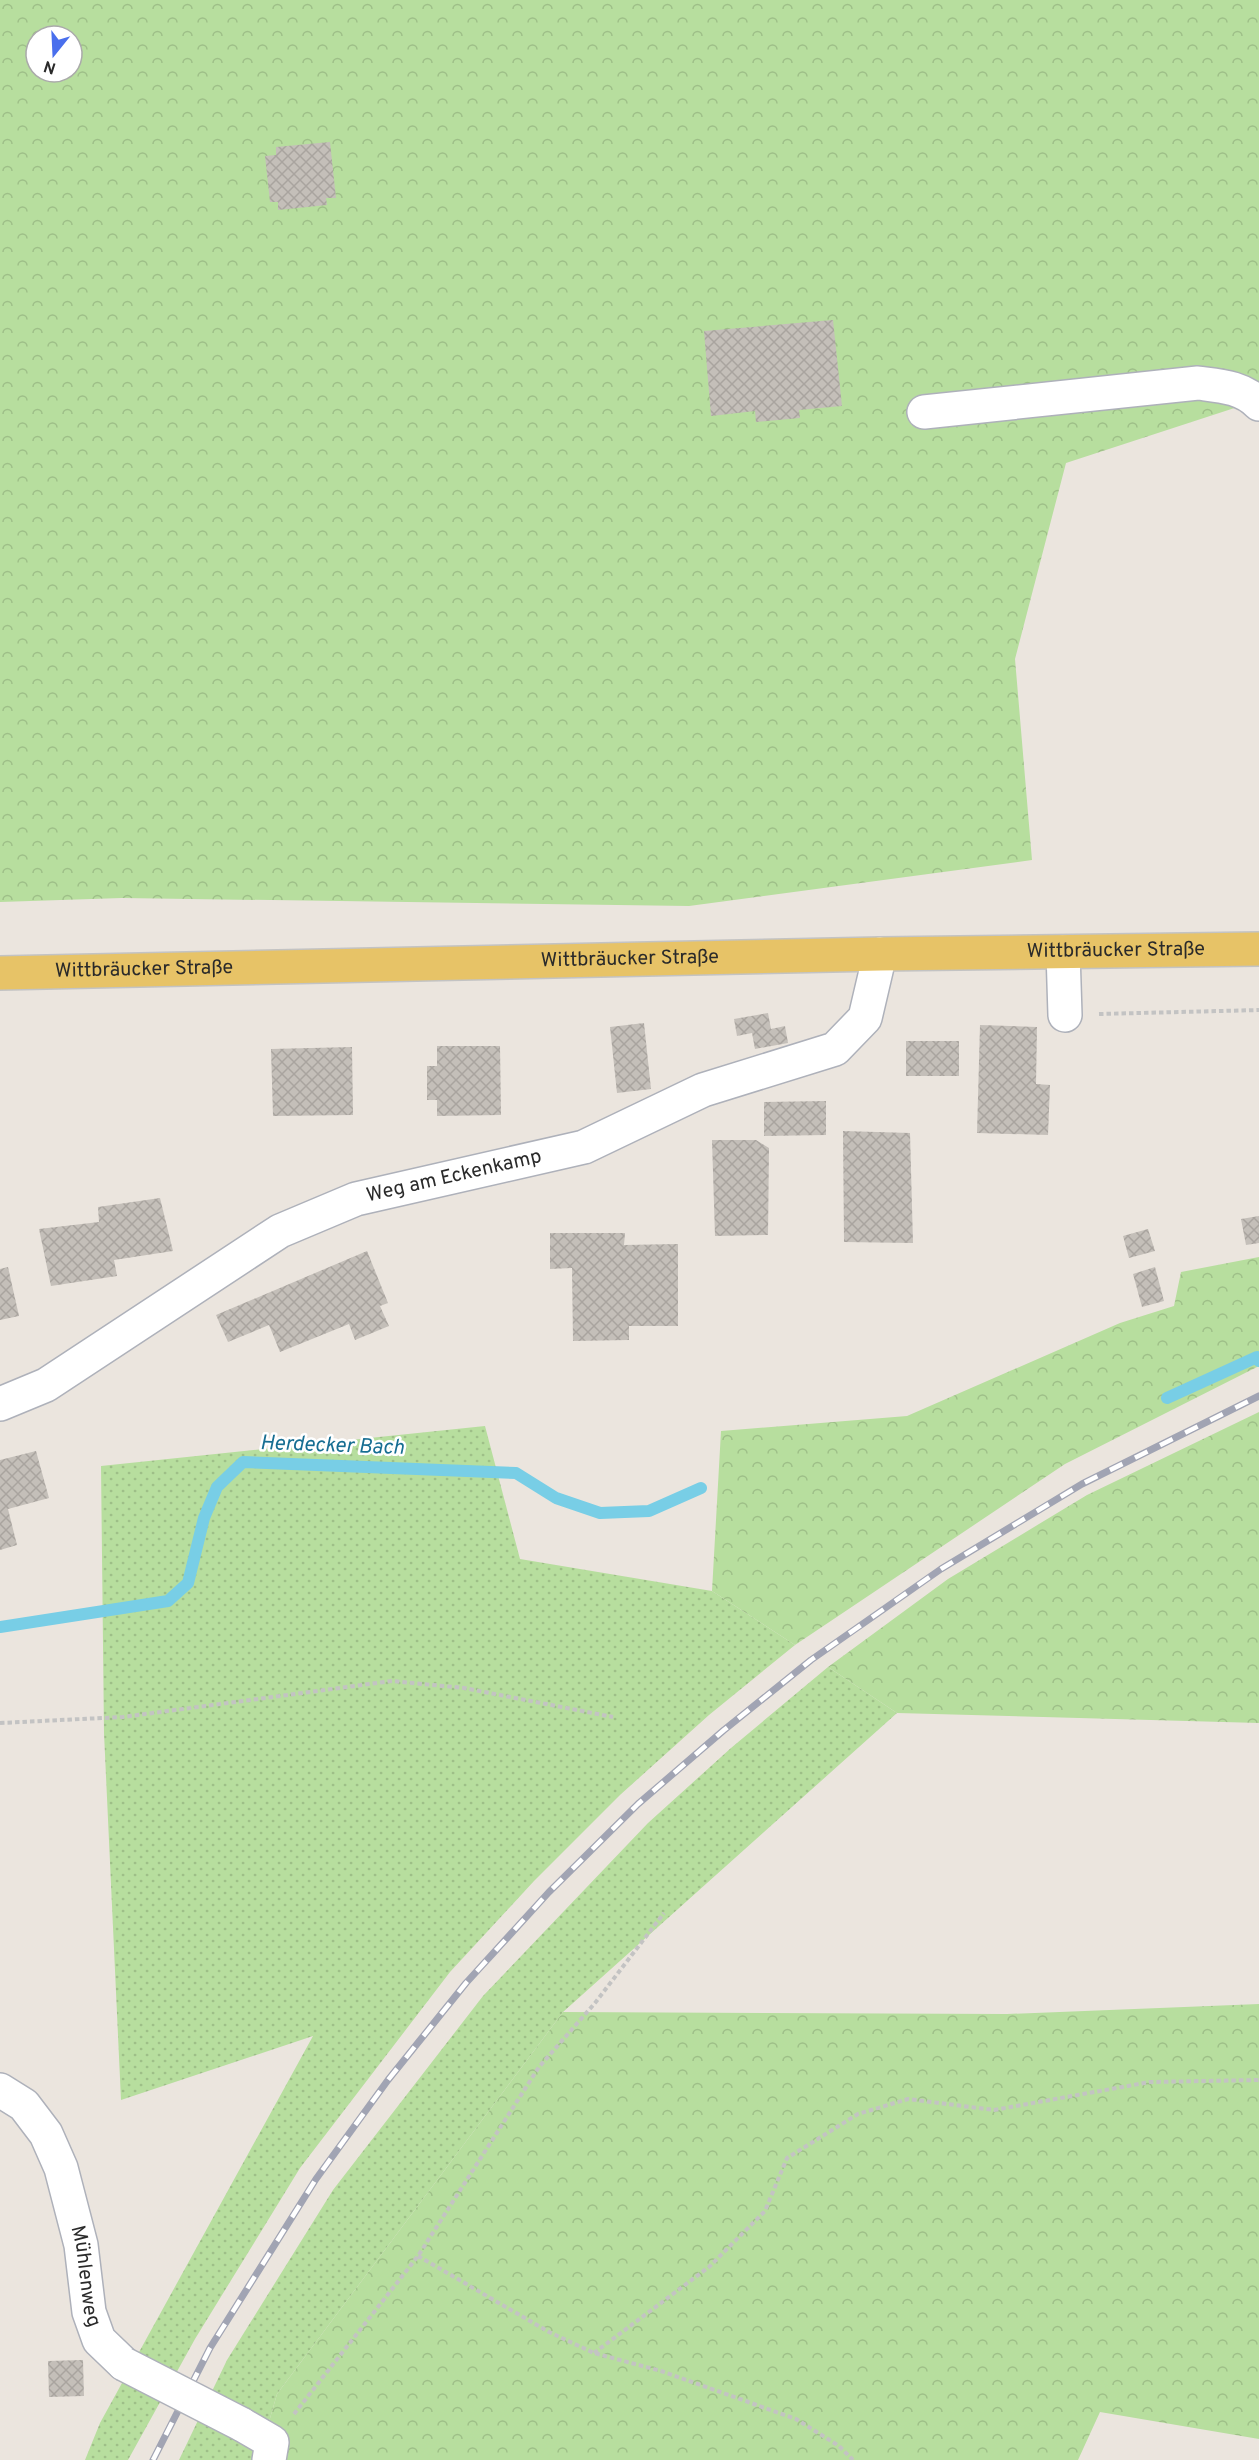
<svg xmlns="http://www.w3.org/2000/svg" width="1259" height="2460" font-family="Overpass,sans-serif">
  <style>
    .grass { fill: url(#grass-dots) }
    .forest { fill: url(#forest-crowns); fill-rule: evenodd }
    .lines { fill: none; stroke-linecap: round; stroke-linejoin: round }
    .stream { stroke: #78cee6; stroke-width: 12 }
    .building { fill: url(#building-cross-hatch) }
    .minor-casing { stroke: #aeb1ba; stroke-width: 36 }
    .major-casing { stroke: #c3c3c3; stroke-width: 36 }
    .path { stroke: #c3c3c3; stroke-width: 4; stroke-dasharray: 4.5 3; stroke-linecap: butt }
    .minor { stroke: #fff; stroke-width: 33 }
    .major { stroke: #e7c367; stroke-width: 33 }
    .rail-casing { stroke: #a1a4b3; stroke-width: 7 }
    .rail { stroke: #fff; stroke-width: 4.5; stroke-dasharray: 14; stroke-linecap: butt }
    .minor-bridge-casing { stroke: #aeb1ba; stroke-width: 36; stroke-linecap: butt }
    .minor-bridge { stroke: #fff; stroke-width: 33 }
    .labels { text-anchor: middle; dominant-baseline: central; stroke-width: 5; stroke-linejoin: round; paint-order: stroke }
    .street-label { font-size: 20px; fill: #2a2a2a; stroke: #fff }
    .water-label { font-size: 21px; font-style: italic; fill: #176e92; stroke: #fff }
  </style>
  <defs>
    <pattern id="grass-dots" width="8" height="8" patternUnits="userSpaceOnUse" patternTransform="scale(1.5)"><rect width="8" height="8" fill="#b7de9e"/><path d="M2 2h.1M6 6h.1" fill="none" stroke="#9ebf88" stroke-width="1.8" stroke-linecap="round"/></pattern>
    <pattern id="forest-crowns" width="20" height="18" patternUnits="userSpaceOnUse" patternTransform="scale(1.5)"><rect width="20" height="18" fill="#b7de9e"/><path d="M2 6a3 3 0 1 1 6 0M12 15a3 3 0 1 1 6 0" fill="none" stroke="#9ebf88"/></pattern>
    <pattern id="building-cross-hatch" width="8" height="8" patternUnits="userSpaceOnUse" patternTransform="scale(1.5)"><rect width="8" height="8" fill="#c4bfb9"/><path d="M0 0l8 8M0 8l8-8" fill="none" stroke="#a9a49f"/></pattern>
  </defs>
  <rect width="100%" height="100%" fill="#ebe5de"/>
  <path class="grass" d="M 485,1426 L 520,1559 L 712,1591 L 795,1645 L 709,1715 L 620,1795 L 534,1881 L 450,1972 L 300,2168 L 195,2339 L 128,2460 L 85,2460 L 100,2423 L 313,2036 L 121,2100 L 104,1733 L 101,1466 Z
    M 828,1667 L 897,1713 L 563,2012 L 277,2394 L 258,2460 L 179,2460 L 227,2360 L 333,2190 L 483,1996 L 648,1823 L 731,1748 Z"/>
  <path class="forest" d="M 0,0 L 1259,0 L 1259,400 L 1066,463 L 1015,659 L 1032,860 L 689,906 L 122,898 L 0,902 ZM 36,36 L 72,36 L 72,72 L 36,72 Z
    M 1259,1257 L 1259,1366 L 1065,1464 L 795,1645 L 712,1591 L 721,1431 L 907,1416 L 1120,1323 L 1174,1306 L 1181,1272 Z
    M 1259,1412 L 1259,1723 L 897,1713 L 828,1667 L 948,1579 L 1087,1495 Z
    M 1259,2004 L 1259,2439 L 1100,2412 L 1078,2460 L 258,2460 L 277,2394 L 563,2012 L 1007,2014 Z"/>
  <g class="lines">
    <path class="stream" d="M 1167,1398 L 1257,1357 L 1259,1361
      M 0,1627 L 168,1601 L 188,1583 L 204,1518 L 217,1487 L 243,1462 L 516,1473 L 556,1498 L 600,1513 L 649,1511 L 701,1488"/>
  </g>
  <path class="building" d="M 330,142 L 336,198 L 326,198 L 327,205 L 278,210 L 278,202 L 270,202 L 265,156 L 276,155 L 276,147 Z
    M 833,320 L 842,406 L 799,410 L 800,418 L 756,422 L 755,411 L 711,416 L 704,331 Z
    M 768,1013 L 771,1029 L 785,1026 L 788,1043 L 755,1049 L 752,1033 L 737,1036 L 734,1019 Z
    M 644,1023 L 651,1089 L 617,1093 L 610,1027 Z
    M 980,1025 L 1037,1027 L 1036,1084 L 1050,1085 L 1048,1135 L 977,1133 Z
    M 906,1041 L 959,1041 L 959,1076 L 906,1076 Z
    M 437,1046 L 500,1046 L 501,1115 L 437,1116 L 437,1100 L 427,1100 L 427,1066 L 437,1066 Z
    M 352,1047 L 353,1115 L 273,1116 L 271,1049 Z
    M 826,1101 L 826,1135 L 764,1136 L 764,1102 Z
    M 843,1131 L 910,1133 L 913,1243 L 844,1242 Z
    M 712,1140 L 756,1140 L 769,1148 L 768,1235 L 715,1236 Z
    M 160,1198 L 173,1251 L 114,1260 L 117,1276 L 51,1286 L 39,1229 L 99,1222 L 98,1207 Z
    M 1259,1216 L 1259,1243 L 1246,1245 L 1241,1219 Z
    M 1148,1229 L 1155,1251 L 1129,1258 L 1123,1236 Z
    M 550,1233 L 625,1233 L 624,1245 L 678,1244 L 678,1326 L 629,1326 L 629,1340 L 573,1341 L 572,1268 L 550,1269 Z
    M 367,1251 L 388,1303 L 380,1306 L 389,1326 L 355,1340 L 349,1324 L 280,1352 L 269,1325 L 228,1342 L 216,1315 Z
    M 8,1267 L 19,1316 L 0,1320 L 0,1269 Z
    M 1155,1267 L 1164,1301 L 1142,1307 L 1133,1274 Z
    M 36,1451 L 49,1498 L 8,1509 L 17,1545 L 0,1550 L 0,1460 Z
    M 83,2360 L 84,2396 L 49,2397 L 48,2361 Z"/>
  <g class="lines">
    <g class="minor-casing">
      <g id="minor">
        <path d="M 924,412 L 1198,383 C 1221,386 1242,387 1259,404"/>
        <path d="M 1063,952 L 1065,1015"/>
        <path id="s1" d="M 0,1404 L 46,1385 L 280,1231 L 356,1199 L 584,1147 L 703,1090 L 835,1049 L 865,1018 L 880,954"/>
        <path id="s2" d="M 0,2090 L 24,2105 L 46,2134 L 61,2168 L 81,2245 L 89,2312 L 99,2340 L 124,2364"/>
        <path d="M 241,2424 L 272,2442 L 269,2460"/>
      </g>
    </g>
    <g class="major-casing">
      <g id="major">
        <path id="s3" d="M 0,973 L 880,954 L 1259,949"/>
      </g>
    </g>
    <path class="path" d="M 1099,1014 L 1259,1010
      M 0,1723 L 123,1717 L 392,1681 L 464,1688 L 613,1717
      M 418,2256 L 549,2332 L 594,2353 L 661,2371 L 796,2419 L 839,2446 L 853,2460
      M 594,2353 L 709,2267 L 765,2211 L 787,2158 L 858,2114 L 908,2099 L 994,2110 L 1150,2082 L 1259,2080
      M 294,2414 L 418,2256 L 539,2067 L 595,2003 L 664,1913"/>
    <use href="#minor" class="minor"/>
    <use href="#major" class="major"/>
    <g class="rail-casing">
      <path id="rail" d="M 153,2460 L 210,2348 L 316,2179 L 388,2080 L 466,1983 L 549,1892 L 638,1804 L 724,1730 L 811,1660 L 941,1569 L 1082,1484 L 1259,1396"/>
    </g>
    <use href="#rail" class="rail"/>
    <g class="minor-bridge-casing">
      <path id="minor-bridge" d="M 124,2364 L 241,2424"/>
    </g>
    <use href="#minor-bridge" class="minor-bridge"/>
  </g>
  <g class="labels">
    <g class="street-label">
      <text stroke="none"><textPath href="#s3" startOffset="1116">Wittbräucker Straße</textPath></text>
      <text stroke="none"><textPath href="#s3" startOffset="630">Wittbräucker Straße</textPath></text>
      <text stroke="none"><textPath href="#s3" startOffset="144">Wittbräucker Straße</textPath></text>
      <text stroke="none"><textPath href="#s1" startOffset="513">Weg am Eckenkamp</textPath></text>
      <text stroke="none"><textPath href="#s2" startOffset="213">Mühlenweg</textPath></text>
    </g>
    <g class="water-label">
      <text transform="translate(332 1446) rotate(2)">Herdecker Bach</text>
    </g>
  </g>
  <g transform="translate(54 54) rotate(198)"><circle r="28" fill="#ffffff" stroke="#aaaaaa" stroke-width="1.5"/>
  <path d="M0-4.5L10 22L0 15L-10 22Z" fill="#496fed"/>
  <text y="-9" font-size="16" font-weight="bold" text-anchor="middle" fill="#2a2a2a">N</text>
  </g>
</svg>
